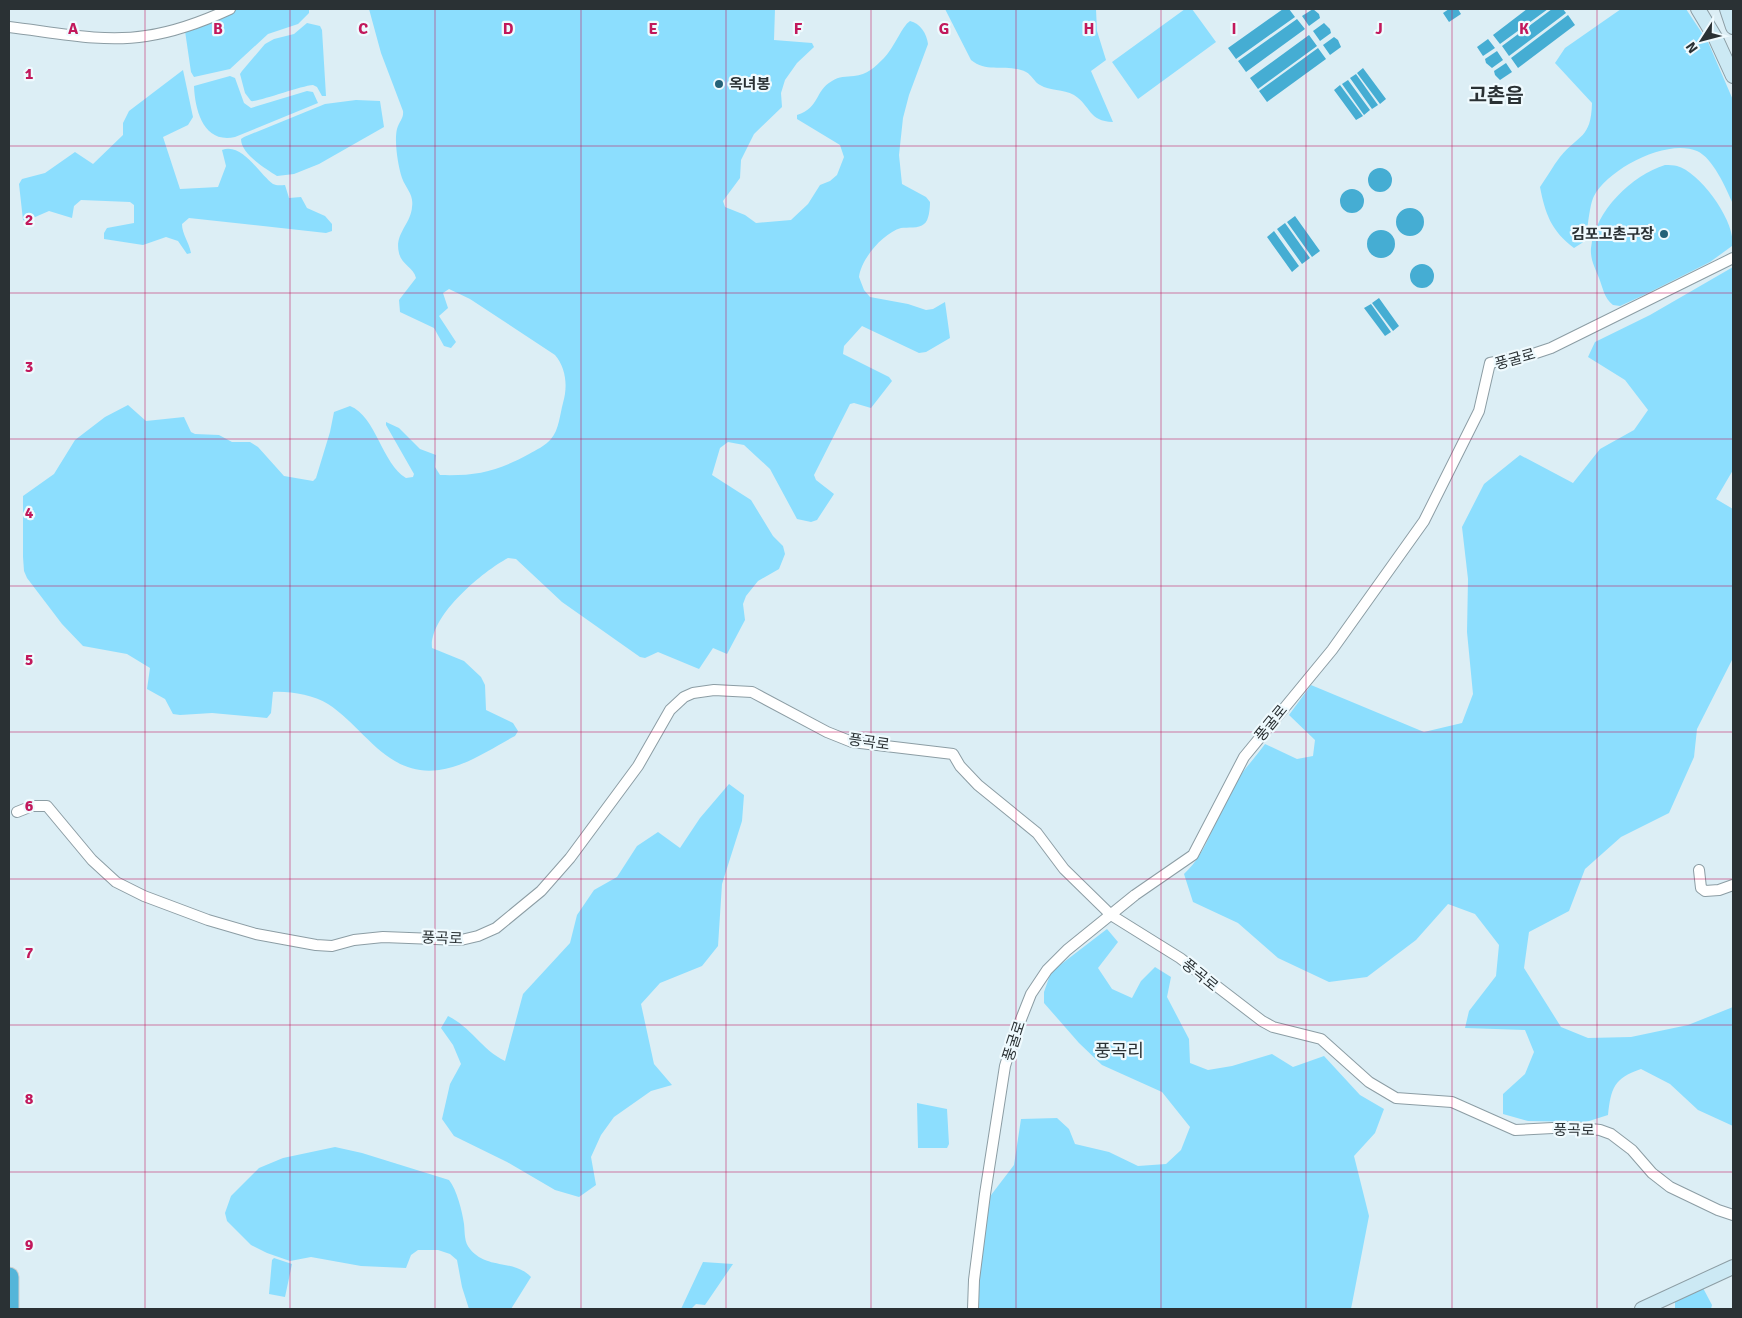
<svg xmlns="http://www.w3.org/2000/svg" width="1742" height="1318" font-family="Signika,'Noto Sans KR',sans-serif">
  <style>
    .green { fill: #8cdefe }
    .water { fill: #45add3 }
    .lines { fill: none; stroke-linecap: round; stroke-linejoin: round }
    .street-casing { stroke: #8c9da4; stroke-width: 12 }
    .secondary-casing { stroke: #8c9da4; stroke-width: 16 }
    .highway-casing { stroke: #cccece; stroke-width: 21 }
    .street { stroke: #fff; stroke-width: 10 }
    .secondary { stroke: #cce9f4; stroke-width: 14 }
    .highway { stroke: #54b5d9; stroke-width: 19 }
    .grid { fill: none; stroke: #c2185b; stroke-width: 1; stroke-opacity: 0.55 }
    .poi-dot { fill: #246278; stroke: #effafe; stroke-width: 2 }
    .labels { text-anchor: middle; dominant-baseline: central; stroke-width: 4.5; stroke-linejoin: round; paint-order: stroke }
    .poi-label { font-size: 15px; font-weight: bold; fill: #2a3134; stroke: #effafe; text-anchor: start }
    .street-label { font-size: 15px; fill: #2a3134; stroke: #effafe }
    .quarter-label { font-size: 18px; fill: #2a3134; stroke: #effafe }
    .district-label { font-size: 20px; font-weight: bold; fill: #2a3134; stroke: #effafe }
    .grid-label { font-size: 16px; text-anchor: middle; font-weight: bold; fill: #c2185b; stroke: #effafe; stroke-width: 4.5; stroke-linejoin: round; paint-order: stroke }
  </style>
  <rect width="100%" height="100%" fill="#dceef5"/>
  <path class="green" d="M 237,9 L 309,9 L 309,13 L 298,24 L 268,34 L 230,69 L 194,77 L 191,72 L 185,31 Z
    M 369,9 L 775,9 L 774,40 L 812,43 L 814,47 L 797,63 L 785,80 L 781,93 L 782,107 L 754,134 L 741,160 L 740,178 L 723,201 L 725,207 L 745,215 L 756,223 L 791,220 L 808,204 L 820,185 L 830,181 L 837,175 L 844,157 L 840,145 L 797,119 L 797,115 C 821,107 814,91 832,81 C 839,76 846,77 854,76 C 867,75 875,67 884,58 C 894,48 902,26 910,21 C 920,23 927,34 928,44 L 909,95 L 903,118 L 899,155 L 902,184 L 926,197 L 930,202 C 930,208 929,221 924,224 C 919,229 907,227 901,228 C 883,233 861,259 859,277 L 864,290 L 870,297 L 908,304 L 926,310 L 933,309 L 945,302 L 950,338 L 926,352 L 919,353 L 862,326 L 844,346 L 843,354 L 889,377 L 892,381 L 871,408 L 854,403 L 850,404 L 814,475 L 816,480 L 834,494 L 817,520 L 811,522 L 797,519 L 770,469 L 744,445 L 728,442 L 720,448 L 712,475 L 751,500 L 773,536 L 783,546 L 785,554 L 779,569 L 758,581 L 746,596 L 743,604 L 745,620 L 727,654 L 713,648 L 699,669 L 658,652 L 645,658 L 640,657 L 562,602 L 516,559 L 508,558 C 482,572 429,616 432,648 L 464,661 L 481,677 L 485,685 L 486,710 L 513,723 L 518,731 L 515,736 C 492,748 465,767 439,770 C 387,777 365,728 328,704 C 313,695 290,691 273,692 L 271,713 L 267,718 L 212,713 L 180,715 L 173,714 L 165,699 L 147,689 L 150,668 L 127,654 L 83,646 L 62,624 L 27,578 L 24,571 L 23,557 L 23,496 L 54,474 L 75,440 L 105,417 L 128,405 L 146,421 L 184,417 L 191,432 L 195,434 L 219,435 L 232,442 L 250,442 L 258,447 L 284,476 L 313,481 L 316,478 L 330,432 L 334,412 L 350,406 C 376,416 382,464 406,478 L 413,477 L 414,474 L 386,425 L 386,422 L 399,428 L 420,449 L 436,455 L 435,467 L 440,475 C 476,476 496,472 529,454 C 536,450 545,446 551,439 C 559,430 560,414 563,403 C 568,386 566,368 555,355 L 470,299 L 449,289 L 443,293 L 448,308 L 439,316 L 456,342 L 451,348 L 444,346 L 434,328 L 400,312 L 399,300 L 416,278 C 414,268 401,264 399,253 C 394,234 411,224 412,207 C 414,194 406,189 402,178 C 398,166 394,141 397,129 C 399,122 404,118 403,111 L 381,53 Z
    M 945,9 L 1096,9 L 1097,31 L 1106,60 L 1091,71 L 1113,122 C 1088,121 1092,107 1074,95 C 1063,89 1050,91 1040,85 C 1034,82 1032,75 1026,72 C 1007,63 988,74 971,60 Z
    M 1185,9 L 1192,9 L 1216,42 L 1138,99 L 1112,62 Z
    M 1621,9 L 1686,9 L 1708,42 L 1733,100 L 1733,204 C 1726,188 1713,158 1697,151 C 1667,138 1608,169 1594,196 C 1589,206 1588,229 1585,241 L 1574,248 C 1551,231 1545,213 1540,187 C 1547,177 1553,166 1560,157 C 1579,134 1591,139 1592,103 L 1555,63 L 1565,48 Z
    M 307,23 L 320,26 L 322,30 L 326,96 L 322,96 L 317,87 L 313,85 C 300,86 255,103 251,101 L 245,93 L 240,74 L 242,71 L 265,44 L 274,39 L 294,34 Z
    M 183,70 L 193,117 L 188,125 L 163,137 L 180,189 L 218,187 L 226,166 L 222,150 C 242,142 259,174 273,184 C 277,186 281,185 285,185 L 289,198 L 301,197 L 307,208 L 325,216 L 332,224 L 332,231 L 326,233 L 189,218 L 182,224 C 182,234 189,242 191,253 L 187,254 L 178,241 L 166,237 L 143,245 L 104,239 L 104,233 L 107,228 L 134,223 L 134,205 L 130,202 L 81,200 L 74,206 L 72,218 L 49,211 L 26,221 L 23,220 L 19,184 L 22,179 L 45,173 L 75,152 L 93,164 L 123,135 L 123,123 L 129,111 Z
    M 230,76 L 235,78 L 244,103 L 251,108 L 307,91 L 313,92 L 318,103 L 235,137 C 204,144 195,111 194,86 Z
    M 356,100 L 380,101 L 384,127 L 319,164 L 294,174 L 277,176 C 266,169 241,154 241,139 L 244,137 L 325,104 Z
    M 1665,165 C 1669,165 1674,165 1677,166 C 1700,172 1737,223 1732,246 L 1710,262 L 1644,295 L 1620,306 L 1613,305 C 1604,298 1603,288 1599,278 C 1595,268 1590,259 1591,248 C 1595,211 1632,175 1665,165 Z
    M 1733,267 L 1733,470 L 1716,499 L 1733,509 L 1733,658 L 1697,729 L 1694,757 L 1669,813 L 1621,837 L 1585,869 L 1569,911 L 1529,932 L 1524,968 L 1561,1027 L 1588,1038 L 1631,1037 L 1688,1025 L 1733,1007 L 1733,1126 L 1698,1110 L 1670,1084 L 1641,1069 C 1614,1078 1611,1088 1608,1115 L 1586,1122 L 1528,1121 L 1503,1114 L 1503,1094 L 1525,1074 L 1534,1052 L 1525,1030 L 1465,1028 L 1469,1011 L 1496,976 L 1499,945 L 1475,914 L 1448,904 L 1416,940 L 1367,977 L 1329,982 L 1278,958 L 1238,923 L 1193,902 L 1184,874 C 1209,851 1214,819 1230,790 C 1240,774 1254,759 1265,744 L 1297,759 L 1313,756 L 1315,740 L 1289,715 L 1311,685 L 1424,732 L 1462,723 L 1473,694 L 1467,632 L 1468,579 L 1462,527 L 1484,484 L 1520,455 L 1573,483 L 1600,449 L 1634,430 L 1648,410 L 1625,380 L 1588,357 L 1595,342 L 1650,315 Z
    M 729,784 L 744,795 L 742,821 L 722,884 L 718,946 L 702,966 L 660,983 L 641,1004 L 654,1064 L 672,1085 L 651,1091 L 614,1117 L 601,1135 L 591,1157 L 596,1185 L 579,1197 L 555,1190 L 507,1162 L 454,1136 L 442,1119 L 450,1084 L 461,1064 L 453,1045 L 441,1028 L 448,1016 C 471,1027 482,1050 505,1061 L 523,994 L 570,943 L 577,915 L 594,890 L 617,877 L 637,846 L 658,832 L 680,848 L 700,818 Z
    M 1107,929 L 1118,942 L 1098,968 L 1112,989 L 1132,998 L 1141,981 L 1155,967 L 1171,977 L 1167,997 L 1189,1039 L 1190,1063 L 1208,1070 L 1232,1066 L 1272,1054 L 1293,1067 L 1324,1056 L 1360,1095 L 1384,1109 L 1375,1133 L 1354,1156 L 1369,1216 L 1351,1309 L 977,1309 L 977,1280 L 988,1199 L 1014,1165 L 1021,1119 L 1057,1118 L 1069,1129 L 1075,1144 L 1109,1152 L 1138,1166 L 1166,1164 L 1181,1150 L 1190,1127 L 1162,1092 L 1102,1065 L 1079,1043 L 1044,1003 L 1044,992 L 1051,972 Z
    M 917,1103 L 947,1109 L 949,1144 L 947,1148 L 918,1148 Z
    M 335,1147 L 362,1153 L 449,1180 C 457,1190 462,1211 464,1224 C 465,1233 464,1242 470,1249 C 487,1270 514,1259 531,1277 L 511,1309 L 469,1309 L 462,1287 L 457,1260 L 450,1254 L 438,1250 L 418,1250 L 411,1255 L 406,1268 L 361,1266 L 311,1257 L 290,1261 L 267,1253 L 251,1245 L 227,1221 L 225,1213 L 231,1196 L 259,1168 L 283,1158 Z
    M 274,1258 L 292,1264 L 285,1297 L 269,1294 L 272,1260 Z
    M 703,1262 L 733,1264 L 705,1305 L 696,1304 L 691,1309 L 681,1309 Z
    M 1703,1288 L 1712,1305 L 1711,1309 L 1675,1309 L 1675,1302 Z"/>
  <path class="water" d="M 1283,9 L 1289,9 L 1295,17 L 1236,59 L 1228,48 Z
    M 1313,9 L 1319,14 L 1320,18 L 1309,26 L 1302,16 Z
    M 1449,9 L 1458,9 L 1461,14 L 1449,22 L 1443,13 Z
    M 1527,9 L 1548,9 L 1500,44 L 1493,35 Z
    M 1552,9 L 1563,9 L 1566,13 L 1509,56 L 1502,46 Z
    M 1568,15 L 1575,25 L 1518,68 L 1511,58 Z
    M 1297,19 L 1305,29 L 1246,72 L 1238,61 Z
    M 1324,23 L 1330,29 L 1331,33 L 1320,41 L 1313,31 Z
    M 1309,35 L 1317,46 L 1258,89 L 1250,78 Z
    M 1334,37 L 1338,40 L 1341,47 L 1330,55 L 1323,45 Z
    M 1488,39 L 1495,48 L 1483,56 L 1477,47 Z
    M 1318,48 L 1326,59 L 1267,102 L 1259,91 Z
    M 1497,51 L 1503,60 L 1492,68 L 1486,63 L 1485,59 Z
    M 1506,63 L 1512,72 L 1500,80 L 1495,75 L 1494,71 Z
    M 1363,68 L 1386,99 L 1380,104 L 1357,73 Z
    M 1356,74 L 1378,105 L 1372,109 L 1350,78 Z
    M 1348,80 L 1370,110 L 1364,115 L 1342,84 Z
    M 1340,85 L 1363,116 L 1356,120 L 1334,90 Z
    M1368 180a12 12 0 1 1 24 0a12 12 0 1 1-24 0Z
    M1340 201a12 12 0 1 1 24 0a12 12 0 1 1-24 0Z
    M1396 222a14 14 0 1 1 28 0a14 14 0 1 1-28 0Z
    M 1295,216 L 1320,251 L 1312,257 L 1287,222 Z
    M 1285,223 L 1310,258 L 1302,264 L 1277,229 Z
    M1367 244a14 14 0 1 1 28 0a14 14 0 1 1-28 0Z
    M 1274,231 L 1299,266 L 1292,272 L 1267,237 Z
    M1410 276a12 12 0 1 1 24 0a12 12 0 1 1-24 0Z
    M 1379,298 L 1399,326 L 1393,331 L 1372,303 Z
    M 1371,304 L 1391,332 L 1385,336 L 1364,308 Z"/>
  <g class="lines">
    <g class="street-casing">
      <path id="street" d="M 9,27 C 53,32 101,43 146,36 C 174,32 204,21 230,9
        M 17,812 L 32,806 L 47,806 L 92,860 L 116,882 L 144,896 L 208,920 L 256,934 L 316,945 L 332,946 L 354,940 L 383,937 L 461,940 L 478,936 L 496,928 L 541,891 L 570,858 L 638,766 L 670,710 L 684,697 L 693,693 L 714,690 L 752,692 L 827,732 L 852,742 L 953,754 L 960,766 L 978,785 L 1037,833 L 1064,869 L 1111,915 L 1180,958 L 1262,1021 L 1273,1027 L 1321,1039 L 1369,1082 L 1396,1098 L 1452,1102 L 1515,1130 L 1572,1127 L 1600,1130 L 1611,1134 L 1632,1150 L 1652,1173 L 1670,1187 L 1718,1210 L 1733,1215
        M 1699,870 L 1701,888 L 1705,891 L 1719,890 L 1733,885
        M 973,1309 L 974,1280 L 985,1194 L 1005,1066 L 1014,1037 L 1031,994 L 1047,970 L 1067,950 L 1135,895 L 1193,855 L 1244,757 L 1332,650 L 1424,521 L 1479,411 L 1490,363 L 1530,355 L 1551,348 L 1733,258"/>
    </g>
    <g class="secondary-casing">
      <path id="secondary" d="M 1698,9 L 1716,39 L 1733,76
        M 1727,9 L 1733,27
        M 1642,1309 L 1733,1267"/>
    </g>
    <g class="highway-casing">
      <path id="highway" d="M 9,1277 L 9,1309"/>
    </g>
    <use href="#street" class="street"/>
    <use href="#secondary" class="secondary"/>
    <use href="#highway" class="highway"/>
  </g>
  <path class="grid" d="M 145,9 L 145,1309M 290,9 L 290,1309M 435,9 L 435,1309M 581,9 L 581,1309M 726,9 L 726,1309M 871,9 L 871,1309M 1016,9 L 1016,1309M 1161,9 L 1161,1309M 1306,9 L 1306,1309M 1452,9 L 1452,1309M 1597,9 L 1597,1309M 9,146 L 1733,146M 9,293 L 1733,293M 9,439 L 1733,439M 9,586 L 1733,586M 9,732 L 1733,732M 9,879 L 1733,879M 9,1025 L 1733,1025M 9,1172 L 1733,1172"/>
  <g class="poi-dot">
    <circle cx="719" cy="84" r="5"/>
    <circle cx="1664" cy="234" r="5"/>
  </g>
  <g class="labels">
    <g class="poi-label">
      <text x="729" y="84">옥녀봉</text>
      <text x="1654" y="234" text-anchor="end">김포고촌구장</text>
    </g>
    <g class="street-label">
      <text transform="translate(1515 359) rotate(-16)">풍굴로</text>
      <text transform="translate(1271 723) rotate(-51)">풍굴로</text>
      <text transform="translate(869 742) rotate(8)">풍곡로</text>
      <text transform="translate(442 938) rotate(2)">풍곡로</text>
      <text transform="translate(1200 975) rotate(39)">풍곡로</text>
      <text transform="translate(1014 1041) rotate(-72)">풍굴로</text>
      <text transform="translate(1574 1130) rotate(1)">풍곡로</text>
    </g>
    <g class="quarter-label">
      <text x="1119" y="1051">풍곡리</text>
    </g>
    <g class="district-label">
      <text x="1496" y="95">고촌읍</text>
    </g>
  </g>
  <g class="grid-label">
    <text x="73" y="34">A</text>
    <text x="218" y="34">B</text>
    <text x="363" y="34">C</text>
    <text x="508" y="34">D</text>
    <text x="653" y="34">E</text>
    <text x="798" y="34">F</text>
    <text x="944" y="34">G</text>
    <text x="1089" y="34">H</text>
    <text x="1234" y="34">I</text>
    <text x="1379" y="34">J</text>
    <text x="1524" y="34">K</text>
    <text x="29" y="79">1</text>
    <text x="29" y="225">2</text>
    <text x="29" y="372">3</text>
    <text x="29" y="518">4</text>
    <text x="29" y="665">5</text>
    <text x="29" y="811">6</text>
    <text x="29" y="958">7</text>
    <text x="29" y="1104">8</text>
    <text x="29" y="1250">9</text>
  </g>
  <rect width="1742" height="1318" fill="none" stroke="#2a3134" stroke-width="20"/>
  <g transform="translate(1702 40) rotate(234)" stroke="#effafe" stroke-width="4" paint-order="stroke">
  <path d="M0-4L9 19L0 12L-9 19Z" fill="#2a3134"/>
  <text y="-8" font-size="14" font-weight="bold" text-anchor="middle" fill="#2a3134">N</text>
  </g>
</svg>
